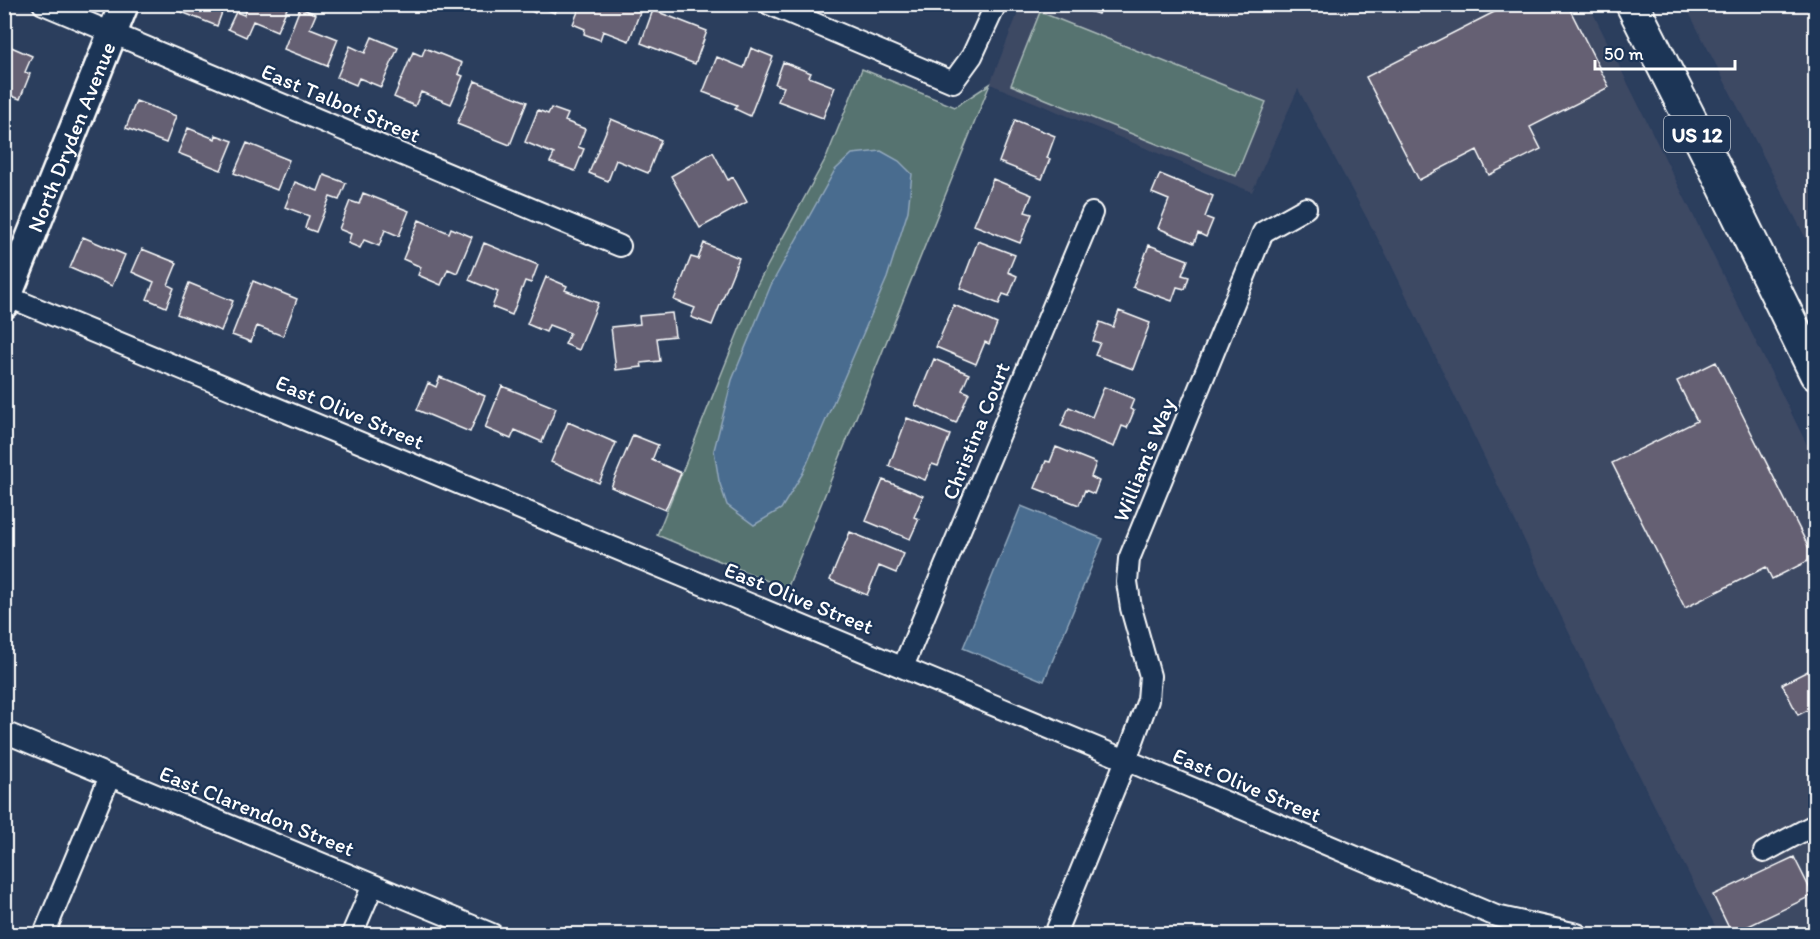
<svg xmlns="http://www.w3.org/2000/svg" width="1820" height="939" font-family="Itim,sans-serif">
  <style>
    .built { fill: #3c4864 }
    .green { fill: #567370; stroke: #aab9b8; stroke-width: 1.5 }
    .water { fill: #486c8f; stroke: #91a7bc; stroke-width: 1.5 }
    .building { fill: #656073; stroke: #fff; stroke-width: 1.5 }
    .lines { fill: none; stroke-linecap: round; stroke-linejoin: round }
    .street-casing { stroke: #fff; stroke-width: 24 }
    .secondary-casing { stroke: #fff; stroke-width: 33 }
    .primary-casing { stroke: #fff; stroke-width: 36 }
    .street { stroke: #1d3557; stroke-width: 20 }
    .secondary { stroke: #1d3557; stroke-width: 28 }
    .primary { stroke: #1d3557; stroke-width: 32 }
    .labels { text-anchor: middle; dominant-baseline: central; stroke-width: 4.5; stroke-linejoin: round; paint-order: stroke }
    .shield { fill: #1d3557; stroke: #bbc2cd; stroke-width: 1.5 }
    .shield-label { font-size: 21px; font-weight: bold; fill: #fff }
    .street-label { font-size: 22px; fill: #fff; stroke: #1d3557 }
  </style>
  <rect width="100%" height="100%" fill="#2b3e5d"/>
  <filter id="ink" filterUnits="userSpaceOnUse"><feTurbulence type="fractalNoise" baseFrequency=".0167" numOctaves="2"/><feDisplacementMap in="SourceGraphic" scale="12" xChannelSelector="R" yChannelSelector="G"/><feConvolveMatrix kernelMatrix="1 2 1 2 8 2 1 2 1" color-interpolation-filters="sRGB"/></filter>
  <g filter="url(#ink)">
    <path class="built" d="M 1021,5 L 1589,5 L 1815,461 L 1815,934 L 1719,934 L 1605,707 L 1387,256 L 1298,89 L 1252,192 L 990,84 Z
      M 1685,5 L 1815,5 L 1815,256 Z"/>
    <path class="green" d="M 1040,12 L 1266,102 L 1236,176 L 1011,85 Z
      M 862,69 L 955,107 L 990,84 L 787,589 L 657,535 L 757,285 L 827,156 Z"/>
    <path class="water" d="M 881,151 L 899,161 L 912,174 L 908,211 L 887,278 L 803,473 L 781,509 L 754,525 L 727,505 L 719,481 L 714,450 L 732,380 L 771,285 L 835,170 L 852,154 Z
      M 1021,506 L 1103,539 L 1044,681 L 963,648 Z"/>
    <path class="building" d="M 176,4 L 225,4 L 217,26 L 174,9 Z
      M 249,4 L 289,4 L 277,31 L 253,21 L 246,37 L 228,29 L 236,12 L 244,15 Z
      M 518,4 L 559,4 L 555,13 L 538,6 L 535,13 Z
      M 581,4 L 643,4 L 629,41 L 603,31 L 600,40 L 584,34 L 585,29 L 573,24 Z
      M 1092,4 L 1102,4 L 1098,14 L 1089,11 Z
      M 1510,4 L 1567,4 L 1609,87 L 1530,127 L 1541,149 L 1489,175 L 1477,150 L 1419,180 L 1366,77 Z
      M 300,8 L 316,14 L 310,28 L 338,39 L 327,66 L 284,49 Z
      M 653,10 L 707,31 L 695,64 L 641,43 Z
      M 372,37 L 398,48 L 381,87 L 359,78 L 356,85 L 337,77 L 350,46 L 365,53 Z
      M 9,46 L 32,56 L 25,72 L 30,74 L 20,99 L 4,93 L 4,57 Z
      M 425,48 L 462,63 L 458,74 L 463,76 L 451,104 L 421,92 L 415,106 L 394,97 L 413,52 L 422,56 Z
      M 751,48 L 773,57 L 750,116 L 735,109 L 737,105 L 703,92 L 717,57 L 744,68 Z
      M 783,62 L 811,73 L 809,77 L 835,87 L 823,118 L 778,101 L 784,87 L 775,84 Z
      M 475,81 L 527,102 L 510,145 L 457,124 Z
      M 136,101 L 176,116 L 166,143 L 126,128 Z
      M 551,108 L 568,114 L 565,121 L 585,129 L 578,147 L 584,149 L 575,171 L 550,162 L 554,154 L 525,142 L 538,110 L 548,114 Z
      M 611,119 L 661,140 L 648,173 L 616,160 L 608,181 L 589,173 Z
      M 1015,120 L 1055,136 L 1047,158 L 1050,159 L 1042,179 L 999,162 Z
      M 188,128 L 215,139 L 216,135 L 233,141 L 221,170 L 178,153 Z
      M 247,143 L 289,160 L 277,190 L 234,173 Z
      M 713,152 L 728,180 L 733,177 L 747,202 L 700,228 L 671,176 Z
      M 1160,174 L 1213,196 L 1205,217 L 1213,220 L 1206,237 L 1198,233 L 1194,243 L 1158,228 L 1169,200 L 1152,193 Z
      M 324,175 L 346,183 L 339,200 L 330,197 L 316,232 L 305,228 L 309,216 L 285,207 L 295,182 L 318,191 Z
      M 993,179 L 1032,195 L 1025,212 L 1032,214 L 1020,243 L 974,225 Z
      M 363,193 L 409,211 L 399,236 L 385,230 L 379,246 L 364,240 L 360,248 L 348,243 L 351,234 L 339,229 L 350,201 L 359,204 Z
      M 419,220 L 449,233 L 451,228 L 472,237 L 457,273 L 448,269 L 441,285 L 418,275 L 421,267 L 403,259 Z
      M 83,237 L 125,255 L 112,286 L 70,268 Z
      M 978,241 L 1015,255 L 1008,272 L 1017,276 L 1009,296 L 1003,294 L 999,304 L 960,288 Z
      M 484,243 L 538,265 L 531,283 L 525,281 L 512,315 L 492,307 L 498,292 L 469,280 Z
      M 704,243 L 739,258 L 712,325 L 691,317 L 695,308 L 674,300 L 691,257 L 698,259 Z
      M 1149,245 L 1188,260 L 1182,275 L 1189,277 L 1185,289 L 1177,287 L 1172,301 L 1133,287 Z
      M 142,249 L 177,263 L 168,285 L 174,288 L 166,307 L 147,299 L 154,282 L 132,272 Z
      M 546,277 L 567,286 L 565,290 L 598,303 L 579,350 L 565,344 L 570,333 L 549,325 L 546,332 L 527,324 Z
      M 253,281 L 297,299 L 283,336 L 257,326 L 251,342 L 232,335 Z
      M 189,283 L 233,301 L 221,331 L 177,314 Z
      M 954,305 L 997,324 L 989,344 L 985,342 L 976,364 L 936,347 Z
      M 1119,311 L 1150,323 L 1133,369 L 1095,355 L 1100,343 L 1093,341 L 1100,322 L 1113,327 Z
      M 672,313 L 675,336 L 657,338 L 660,361 L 641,363 L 642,367 L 616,370 L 611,327 L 640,324 L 639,316 Z
      M 934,359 L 969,374 L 962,390 L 969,393 L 956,423 L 915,405 Z
      M 1716,362 L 1814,558 L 1772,579 L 1766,567 L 1685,608 L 1612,463 L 1697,421 L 1677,381 Z
      M 440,377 L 485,396 L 470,432 L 417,410 L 428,383 L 436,387 Z
      M 502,386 L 556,408 L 542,442 L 515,430 L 511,439 L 485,428 Z
      M 1104,387 L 1134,399 L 1130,409 L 1134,411 L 1127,428 L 1122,426 L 1114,447 L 1061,426 L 1069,407 L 1092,417 Z
      M 907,418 L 950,435 L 938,466 L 932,464 L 925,480 L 889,466 Z
      M 568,422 L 616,443 L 599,483 L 551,462 Z
      M 633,435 L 658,445 L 652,460 L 681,473 L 665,510 L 611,487 Z
      M 1056,447 L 1096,463 L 1091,477 L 1099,481 L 1094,494 L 1085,490 L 1079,505 L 1035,488 L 1046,461 L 1050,462 Z
      M 883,480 L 923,496 L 914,517 L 919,519 L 910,539 L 866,521 Z
      M 850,532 L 904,554 L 896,573 L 879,566 L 867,595 L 830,580 Z
      M 1816,667 L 1816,706 L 1798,715 L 1782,684 Z
      M 1794,857 L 1813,895 L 1732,934 L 1713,895 Z"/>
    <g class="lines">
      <g class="street-casing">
        <path id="street" d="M 43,4 L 620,246
          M 769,4 L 953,82 L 972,56 L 996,4
          M 4,295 L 1126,760 L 1496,916 L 1577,934
          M 903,667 L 1092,213
          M 4,732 L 492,934
          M 1764,852 L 1816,824
          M 44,934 L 110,776
          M 352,934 L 373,885
          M 1055,934 L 1126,760 L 1148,700 L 1150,676 L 1131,608 L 1127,582 L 1129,559 L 1263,232 L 1306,208"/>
      </g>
      <g class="secondary-casing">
        <g id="secondary">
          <path id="s1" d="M 4,304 L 124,4"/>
        </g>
      </g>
      <g class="primary-casing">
        <path id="primary" d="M 1632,4 L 1721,180 L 1816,374"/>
      </g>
      <use href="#street" class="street"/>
      <use href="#secondary" class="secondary"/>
      <use href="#primary" class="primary"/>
    </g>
  </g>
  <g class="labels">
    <rect class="shield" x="1664" y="116" width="66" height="36" rx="4.5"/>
    <g class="shield-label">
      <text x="1697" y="134">US 12</text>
    </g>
    <g class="street-label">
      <text transform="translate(341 103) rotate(23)">East Talbot Street</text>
      <text stroke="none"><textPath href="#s1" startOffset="180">North Dryden Avenue</textPath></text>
      <text transform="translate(350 412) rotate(23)">East Olive Street</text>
      <text transform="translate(976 431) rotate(-68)">Christina Court</text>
      <text transform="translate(1144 460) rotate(-68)">William's Way</text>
      <text transform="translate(799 598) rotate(22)">East Olive Street</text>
      <text transform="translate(1247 785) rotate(23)">East Olive Street</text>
      <text transform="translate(257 811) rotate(22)">East Clarendon Street</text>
    </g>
  </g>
  <rect width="1820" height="939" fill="none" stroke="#1d3557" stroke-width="24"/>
  <rect x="12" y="12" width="1796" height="915" fill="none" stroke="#fff" stroke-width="2" filter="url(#ink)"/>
  <path d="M1595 60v9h140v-9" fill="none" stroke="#ffffff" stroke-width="3"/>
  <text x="1604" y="60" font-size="18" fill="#ffffff" stroke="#1d3557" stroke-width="4.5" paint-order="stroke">50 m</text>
</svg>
